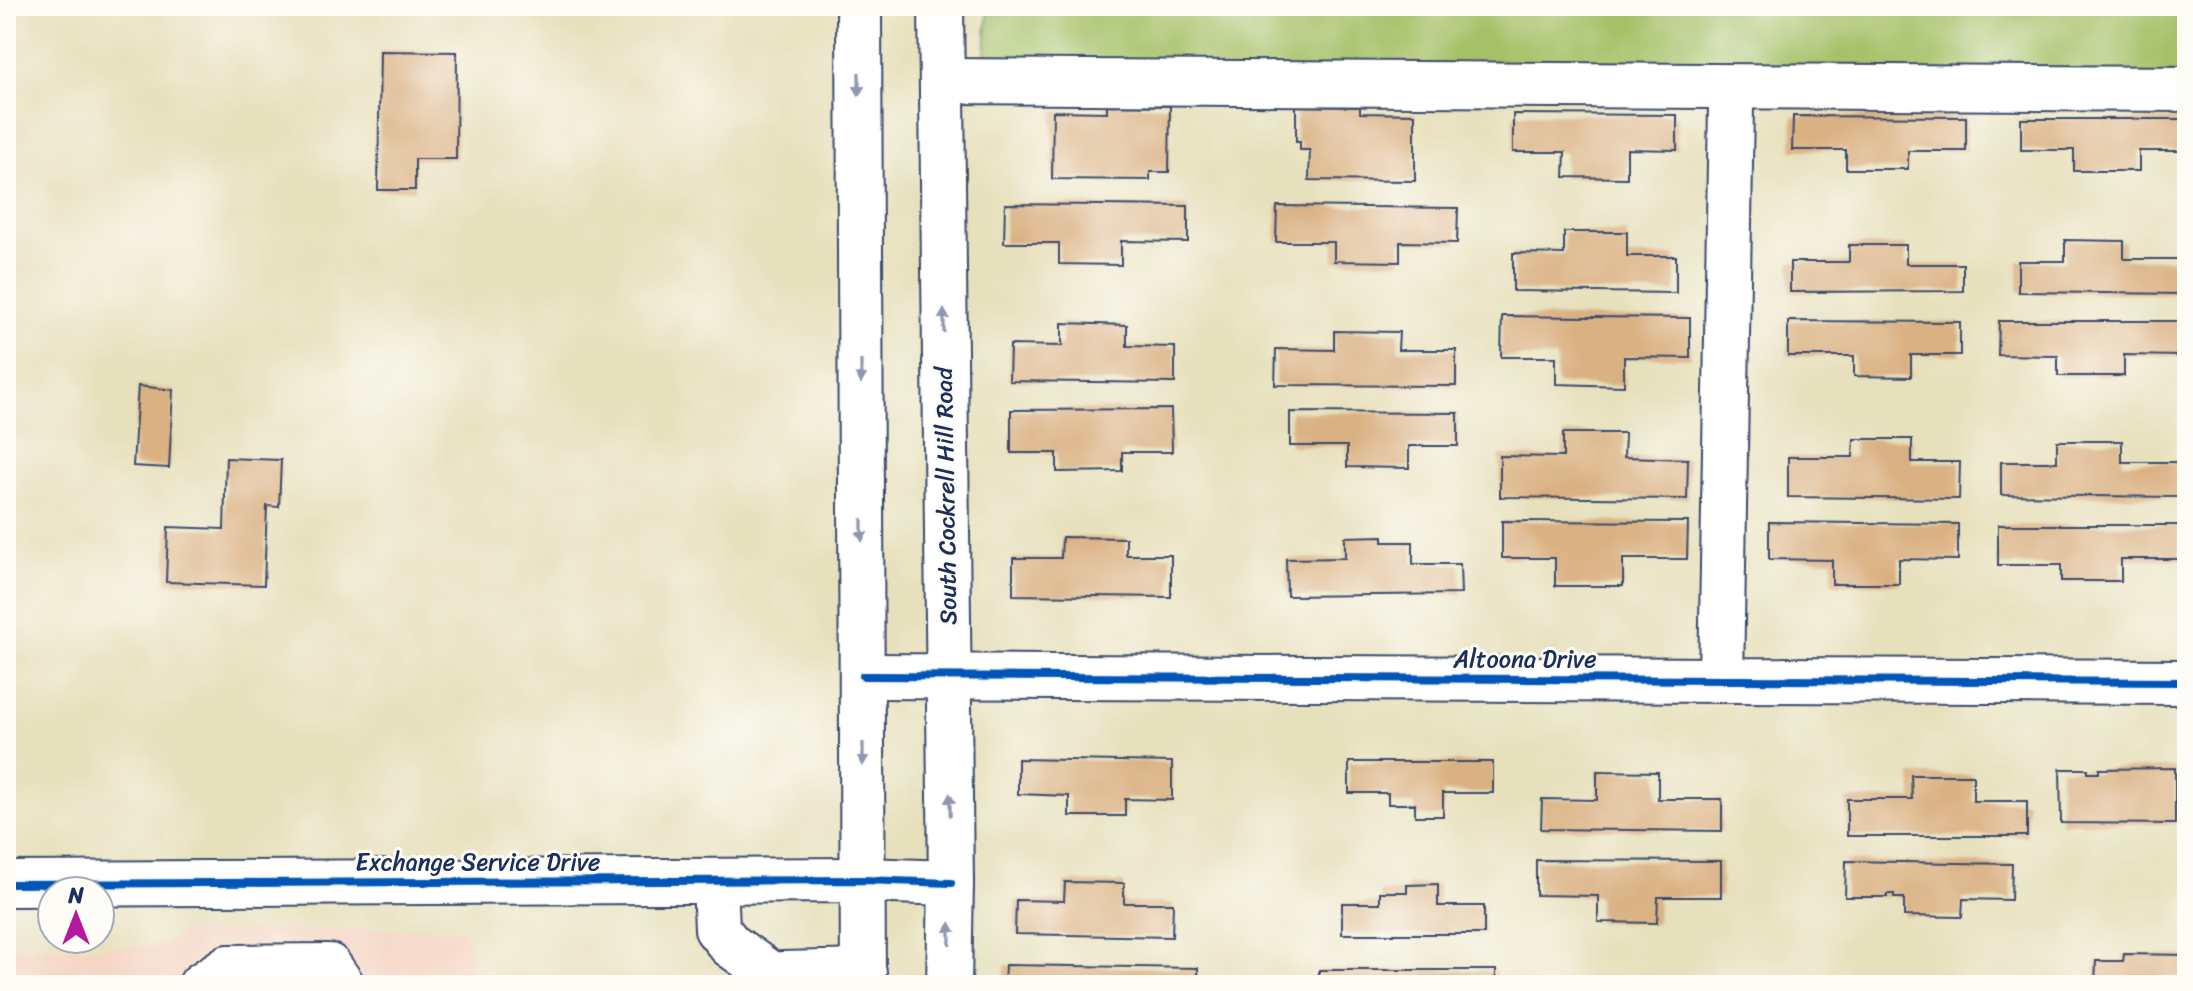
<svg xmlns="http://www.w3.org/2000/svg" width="2193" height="991" font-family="Sriracha,sans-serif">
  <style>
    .built { fill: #f4d3c1 }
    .green { fill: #a5c168; stroke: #607863; stroke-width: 2 }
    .building { fill: #dab182 }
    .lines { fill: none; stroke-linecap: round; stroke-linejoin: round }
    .minor-casing { stroke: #3a4a6c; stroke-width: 48 }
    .major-casing { stroke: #3a4a6c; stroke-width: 48 }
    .minor { stroke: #fff; stroke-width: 44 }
    .major { stroke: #fff; stroke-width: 44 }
    .cycleway-casing { stroke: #fdfcf7; stroke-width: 13 }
    .cycleway { stroke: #0057b8; stroke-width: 8 }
    .oneway { fill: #8d97ae }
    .labels { text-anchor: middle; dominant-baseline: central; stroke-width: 6; stroke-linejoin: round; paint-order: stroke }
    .street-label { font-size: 24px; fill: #1b2f5e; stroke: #fdfcf7 }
  </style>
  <rect width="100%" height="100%" fill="#fdfcf7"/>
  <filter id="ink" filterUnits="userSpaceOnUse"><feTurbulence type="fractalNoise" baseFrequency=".0125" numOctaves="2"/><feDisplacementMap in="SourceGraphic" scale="16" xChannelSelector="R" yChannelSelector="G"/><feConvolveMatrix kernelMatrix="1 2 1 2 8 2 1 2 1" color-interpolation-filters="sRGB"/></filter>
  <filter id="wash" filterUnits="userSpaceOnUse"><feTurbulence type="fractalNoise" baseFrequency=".006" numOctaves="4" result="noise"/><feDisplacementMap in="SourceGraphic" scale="32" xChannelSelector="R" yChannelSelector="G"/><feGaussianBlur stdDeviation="1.8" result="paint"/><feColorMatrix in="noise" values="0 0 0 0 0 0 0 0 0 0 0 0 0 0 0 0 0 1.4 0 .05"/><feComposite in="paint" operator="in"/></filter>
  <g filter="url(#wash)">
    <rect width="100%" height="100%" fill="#e7e0bc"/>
    <path class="built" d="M 464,928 L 479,985 L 6,985 L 6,948 L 164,946 L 180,931 Z"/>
    <path class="green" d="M 988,6 L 2187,6 L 2187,75 L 984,71 Z"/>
    <g id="blocks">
      <path class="building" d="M 380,51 L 457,52 L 456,159 L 415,159 L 415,190 L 378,190 Z
        M 1107,105 L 1170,106 L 1169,172 L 1150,172 L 1150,180 L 1052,179 L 1053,111 L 1107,112 Z
        M 1296,106 L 1360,107 L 1360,113 L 1415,114 L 1415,181 L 1309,180 L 1310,150 L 1300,150 L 1300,142 L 1296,142 Z
        M 1513,114 L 1677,115 L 1677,150 L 1627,149 L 1627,178 L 1564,177 L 1565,152 L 1513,152 Z
        M 1793,116 L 1966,117 L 1966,151 L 1908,151 L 1908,169 L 1846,169 L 1846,150 L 1792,150 Z
        M 2021,119 L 2187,119 L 2187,151 L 2139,151 L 2139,171 L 2074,171 L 2074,150 L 2021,150 Z
        M 1005,204 L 1188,206 L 1188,242 L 1121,241 L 1121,265 L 1059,264 L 1059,243 L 1004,243 Z
        M 1277,206 L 1458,208 L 1457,243 L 1400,242 L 1400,262 L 1334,261 L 1334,242 L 1276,242 Z
        M 1564,232 L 1627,232 L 1627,256 L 1676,256 L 1676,293 L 1513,291 L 1513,253 L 1564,254 Z
        M 2065,240 L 2124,241 L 2124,259 L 2184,259 L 2183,294 L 2018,292 L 2018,261 L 2065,261 Z
        M 1849,245 L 1906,245 L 1906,264 L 1963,264 L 1963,291 L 1790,292 L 1790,262 L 1849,262 Z
        M 1502,316 L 1690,318 L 1690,358 L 1624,357 L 1624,386 L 1556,384 L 1556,357 L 1501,357 Z
        M 1788,321 L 1960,322 L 1960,355 L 1911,355 L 1911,377 L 1854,376 L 1854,356 L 1788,356 Z
        M 1999,321 L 2183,321 L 2183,356 L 2124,355 L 2124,376 L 2058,376 L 2058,356 L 1998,355 Z
        M 1062,323 L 1127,325 L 1127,346 L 1175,347 L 1175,383 L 1009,381 L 1010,345 L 1062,346 Z
        M 1334,331 L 1399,332 L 1398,350 L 1456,350 L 1456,386 L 1275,385 L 1276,349 L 1334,350 Z
        M 138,386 L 173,390 L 169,468 L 133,466 Z
        M 1171,409 L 1172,452 L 1122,452 L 1122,471 L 1057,472 L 1057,453 L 1011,453 L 1011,410 Z
        M 1290,412 L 1458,413 L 1458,446 L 1409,446 L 1409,468 L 1347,467 L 1347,446 L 1290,446 Z
        M 1563,433 L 1625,433 L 1624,457 L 1688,459 L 1687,499 L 1500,497 L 1500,456 L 1563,457 Z
        M 1854,439 L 1912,439 L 1912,462 L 1960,462 L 1959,499 L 1788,497 L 1788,457 L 1853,457 Z
        M 2057,441 L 2122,441 L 2122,462 L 2183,462 L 2182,497 L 2001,495 L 2001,462 L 2057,462 Z
        M 226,458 L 281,460 L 279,507 L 267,506 L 264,585 L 166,582 L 168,527 L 224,529 Z
        M 1502,521 L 1688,522 L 1687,559 L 1623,559 L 1623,586 L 1555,586 L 1555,558 L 1502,558 Z
        M 1769,522 L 1958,524 L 1958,560 L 1899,559 L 1899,584 L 1832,584 L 1832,560 L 1769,559 Z
        M 1998,525 L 2180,525 L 2180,559 L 2121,559 L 2121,581 L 2061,581 L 2061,565 L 1998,565 Z
        M 1383,536 L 1383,542 L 1413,542 L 1413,564 L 1460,564 L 1461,594 L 1287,596 L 1286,559 L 1345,558 L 1345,537 Z
        M 1062,537 L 1126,538 L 1126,555 L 1171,555 L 1171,597 L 1013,595 L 1013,558 L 1061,558 Z
        M 1018,759 L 1172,762 L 1172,800 L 1125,799 L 1125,816 L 1069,816 L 1069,796 L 1018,794 Z
        M 1349,762 L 1493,762 L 1493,793 L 1443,793 L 1443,816 L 1415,816 L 1415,804 L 1388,804 L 1388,793 L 1349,793 Z
        M 2175,768 L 2175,824 L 2061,823 L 2060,769 L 2088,769 L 2088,773 L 2099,773 L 2099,769 Z
        M 1597,771 L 1658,772 L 1658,799 L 1722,799 L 1722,831 L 1541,829 L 1542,799 L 1597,800 Z
        M 1911,775 L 1973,775 L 1973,801 L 2027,801 L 2027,836 L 1847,836 L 1847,799 L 1912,799 Z
        M 1536,860 L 1721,861 L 1721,897 L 1658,897 L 1657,923 L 1598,922 L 1598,896 L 1536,895 Z
        M 1846,861 L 2012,864 L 2011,900 L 1963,899 L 1962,917 L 1904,916 L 1904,898 L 1894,898 L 1894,894 L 1887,894 L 1887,897 L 1845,897 Z
        M 1065,882 L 1124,883 L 1124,903 L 1173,903 L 1172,937 L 1015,934 L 1016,900 L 1064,901 Z
        M 1438,884 L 1438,906 L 1484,906 L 1484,934 L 1342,934 L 1342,903 L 1380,903 L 1380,892 L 1407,892 L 1407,885 Z
        M 2124,954 L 2187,955 L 2187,985 L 2095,985 L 2096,961 L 2123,961 Z
        M 1005,965 L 1198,968 L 1198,985 L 1004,985 Z
        M 1319,970 L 1496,970 L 1496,985 L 1319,985 Z
        M 1590,977 L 1656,978 L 1656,985 L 1590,985 Z
        M 1904,981 L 1935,981 L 1935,985 L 1904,985 Z"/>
    </g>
  </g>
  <g filter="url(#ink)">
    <use href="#blocks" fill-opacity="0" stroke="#3a4a6c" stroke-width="2"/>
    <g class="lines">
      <g class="minor-casing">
        <path id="minor" d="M 942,81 L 2187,89
          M 863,676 L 2187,682
          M 1721,680 L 1731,106
          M 715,881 L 717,929 L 730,945 L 773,976
          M 6,884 L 863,880 L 951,883
          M 201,985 L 228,967 L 329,966 L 342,985
          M 772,985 L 773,976 L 782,974 L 864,972"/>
      </g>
      <g class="major-casing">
        <path id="major" d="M 859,6 L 863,985
          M 941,6 L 951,883 L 949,985"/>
      </g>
      <use href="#minor" class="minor"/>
      <use href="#major" class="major"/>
      <g class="cycleway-casing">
        <path id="cycleway" d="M 863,676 L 2187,682
          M 6,884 L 863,880 L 951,883"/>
      </g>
      <use href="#cycleway" class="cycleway"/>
    </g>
    <defs><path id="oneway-solid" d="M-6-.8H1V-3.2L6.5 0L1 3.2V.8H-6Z" transform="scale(2)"/></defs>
    <g class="oneway">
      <use href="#oneway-solid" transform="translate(859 84) rotate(90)"/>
      <use href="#oneway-solid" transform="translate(944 321) rotate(-90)"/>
      <use href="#oneway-solid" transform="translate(861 372) rotate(90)"/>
      <use href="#oneway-solid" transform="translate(862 530) rotate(90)"/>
      <use href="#oneway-solid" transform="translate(863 754) rotate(90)"/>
      <use href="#oneway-solid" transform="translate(950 805) rotate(-91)"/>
      <use href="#oneway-solid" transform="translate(950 934) rotate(-89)"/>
    </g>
  </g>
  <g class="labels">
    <g class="street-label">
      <text transform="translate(946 496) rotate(-91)">South Cockrell Hill Road</text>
      <text x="1525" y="659">Altoona Drive</text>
      <text x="478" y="862">Exchange Service Drive</text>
    </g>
  </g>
  <rect width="2193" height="991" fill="none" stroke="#fdfcf7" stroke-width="32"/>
  <g transform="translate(76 915)"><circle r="38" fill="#fdfcf7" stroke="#a3aaba" stroke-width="2"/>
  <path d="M0-6L14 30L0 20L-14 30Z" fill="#b5179e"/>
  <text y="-12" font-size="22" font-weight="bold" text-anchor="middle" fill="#1b2f5e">N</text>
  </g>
</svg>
